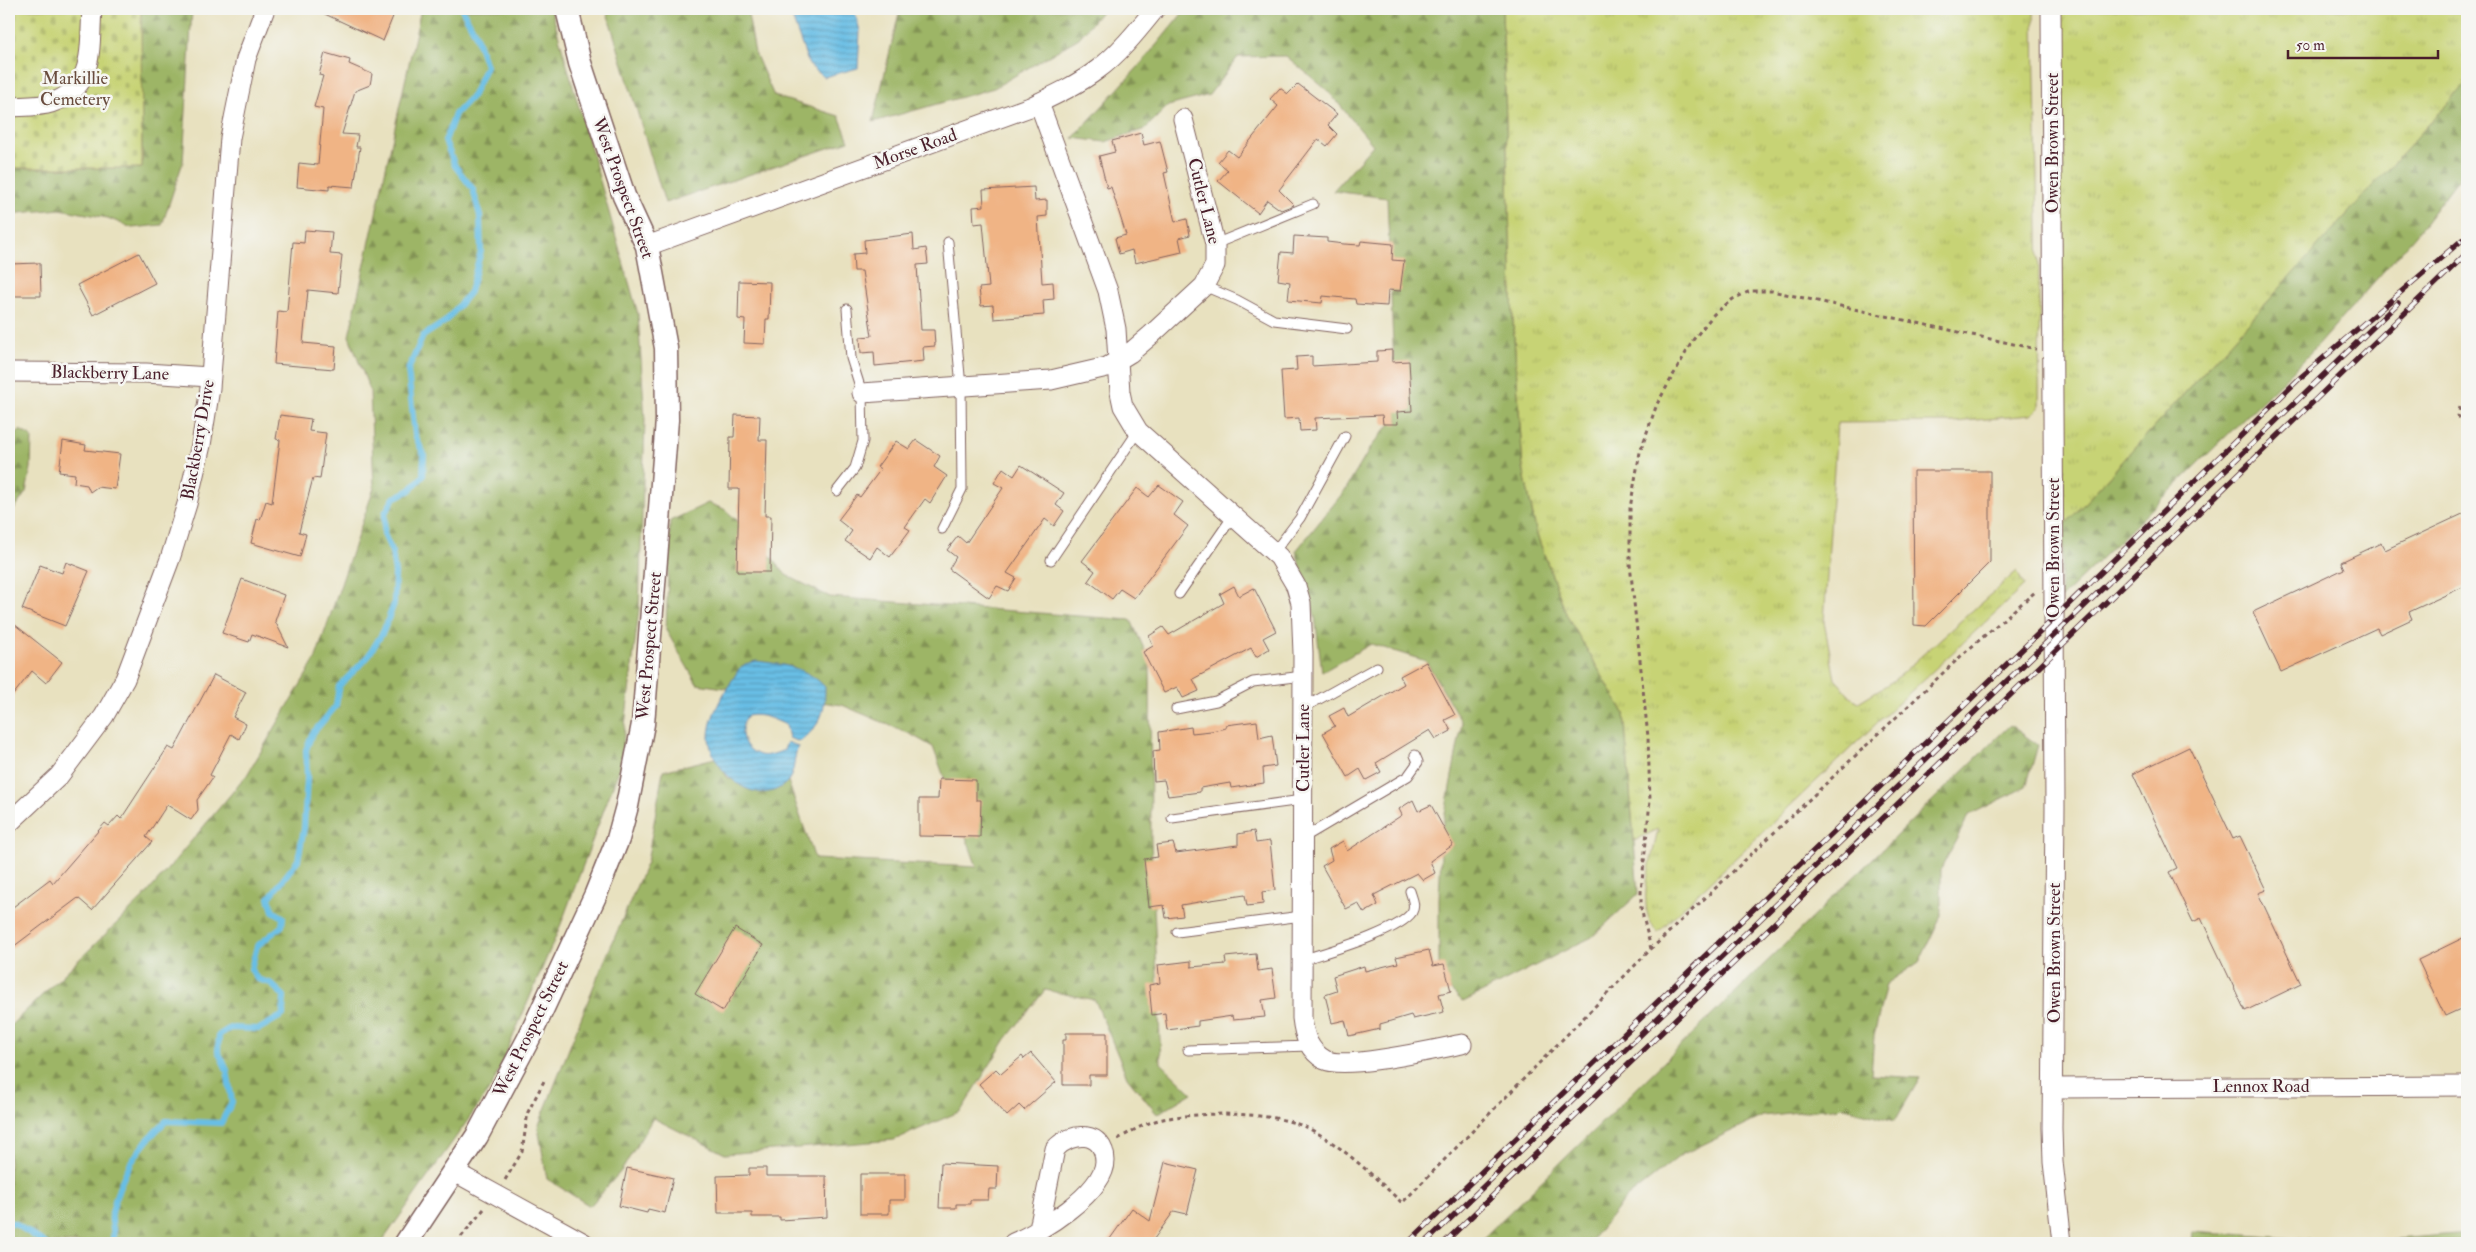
<svg xmlns="http://www.w3.org/2000/svg" width="2476" height="1252" font-family="'IM FELL Double Pica',serif">
  <style>
    .grass { fill: url(#grass-tufts); stroke: #887950 }
    .forest { fill: url(#forest-firs); stroke: #746a48 }
    .cemetery { fill: url(#cemetery-stones); stroke: #887950 }
    .water { fill: url(#water-rules); stroke: #596e88 }
    .lines { fill: none; stroke-linecap: round; stroke-linejoin: round }
    .stream { stroke: #68bee5; stroke-width: 6 }
    .building { fill: #f0b485 }
    .service-casing { stroke: #81635f; stroke-width: 11 }
    .minor-casing { stroke: #81635f; stroke-width: 21 }
    .tertiary-casing { stroke: #81635f; stroke-width: 25 }
    .path { stroke: #81635f; stroke-width: 3; stroke-dasharray: 4 4; stroke-linecap: butt }
    .service { stroke: #fff; stroke-width: 9 }
    .minor { stroke: #fff; stroke-width: 19 }
    .tertiary { stroke: #fff; stroke-width: 22 }
    .rail-casing { stroke: #4a1f2b; stroke-width: 5.5 }
    .rail { stroke: #f6f6f2; stroke-width: 4; stroke-dasharray: 11; stroke-linecap: butt }
    .labels { text-anchor: middle; dominant-baseline: central; stroke-width: 5; stroke-linejoin: round; paint-order: stroke }
    .park-label { font-size: 18px; fill: #694c3e; stroke: #f6f6f2 }
    .street-label { font-size: 18px; fill: #4a1f2b; stroke: #f6f6f2 }
  </style>
  <defs>
    <pattern id="grass-tufts" width="24" height="20" patternUnits="userSpaceOnUse" patternTransform="scale(1.25)"><rect width="24" height="20" fill="#c7d375"/><path d="M3 7l-1-3M5 7V3M7 7l1-3M15 17l-1-3M17 17v-4M19 17l1-3" fill="none" stroke="#acb565"/></pattern>
    <pattern id="forest-firs" width="22" height="20" patternUnits="userSpaceOnUse" patternTransform="scale(1.25)"><rect width="22" height="20" fill="#9db566"/><path d="M5 1l3.5 6h-7zM16 11l3.5 6h-7z" fill="#829354"/></pattern>
    <pattern id="cemetery-stones" width="16" height="16" patternUnits="userSpaceOnUse" patternTransform="scale(1.25)"><rect width="16" height="16" fill="#c7d375"/><path d="M2 7V4a2 2 0 0 1 4 0v3zM10 15v-3a2 2 0 0 1 4 0v3z" fill="#acb565"/></pattern>
    <pattern id="water-rules" width="6" height="5" patternUnits="userSpaceOnUse" patternTransform="scale(1.25)"><rect width="6" height="5" fill="#68bee5"/><path d="M0 2.5h6" fill="none" stroke="#589aba"/></pattern>
  </defs>
  <rect width="100%" height="100%" fill="#f6f6f2"/>
  <filter id="ink" filterUnits="userSpaceOnUse"><feTurbulence type="fractalNoise" baseFrequency=".02" numOctaves="2"/><feDisplacementMap in="SourceGraphic" scale="10" xChannelSelector="R" yChannelSelector="G"/><feConvolveMatrix kernelMatrix="1 2 1 2 8 2 1 2 1" color-interpolation-filters="sRGB"/></filter>
  <filter id="wash" filterUnits="userSpaceOnUse"><feTurbulence type="fractalNoise" baseFrequency=".0096" numOctaves="4" result="noise"/><feDisplacementMap in="SourceGraphic" scale="20" xChannelSelector="R" yChannelSelector="G"/><feGaussianBlur stdDeviation="1.12" result="paint"/><feColorMatrix in="noise" values="0 0 0 0 0 0 0 0 0 0 0 0 0 0 0 0 0 1.4 0 .05"/><feComposite in="paint" operator="in"/></filter>
  <g filter="url(#wash)">
    <rect width="100%" height="100%" fill="#e8e1bf"/>
    <path class="grass" d="M 1502,9 L 2034,9 C 2035,142 2041,275 2039,408 L 2031,415 L 1954,422 L 1837,423 L 1824,622 L 1835,679 L 1857,703 L 1893,681 L 2017,571 L 2024,586 L 1877,723 L 1658,932 C 1633,910 1653,858 1658,829 L 1634,841 L 1624,713 L 1567,616 L 1537,535 L 1523,468 L 1513,322 Z
      M 2058,9 L 2467,9 L 2467,83 L 2064,526 Z"/>
    <path class="forest" d="M 141,9 L 192,9 L 183,162 L 162,225 L 132,228 L 108,218 L 60,209 L 9,214 L 9,168 L 142,168 Z
      M 421,9 L 551,9 L 638,314 L 645,420 L 639,609 L 620,767 L 561,924 L 492,1086 L 381,1243 L 9,1243 L 9,1027 L 144,897 L 247,775 L 315,660 L 374,488 L 370,391 L 349,336 Z
      M 606,9 L 747,9 L 755,53 L 774,96 L 839,116 L 849,141 L 665,203 Z
      M 900,9 L 1103,9 L 1079,38 L 994,88 L 873,122 Z
      M 1186,9 L 1502,9 L 1513,322 L 1523,468 L 1537,535 L 1567,616 L 1624,713 L 1638,894 L 1592,937 L 1463,1002 L 1439,978 L 1439,899 L 1442,829 L 1462,723 L 1426,661 L 1371,644 L 1322,672 L 1315,616 L 1296,551 L 1346,489 L 1371,447 L 1396,417 L 1387,198 L 1333,191 L 1373,145 L 1328,91 L 1286,56 L 1238,57 L 1209,95 L 1168,106 L 1145,129 L 1105,142 L 1073,138 L 1139,66 Z
      M 2467,82 L 2467,167 L 2415,236 L 2308,356 L 2060,599 L 2064,526 Z
      M 20,430 L 32,437 L 31,468 L 26,492 L 9,517 L 9,440 Z
      M 708,503 L 724,509 L 753,534 L 786,575 L 830,597 L 1131,620 L 1150,662 L 1151,840 L 1161,1063 L 1192,1093 L 1157,1114 L 1127,1077 L 1095,1000 L 1045,990 L 1006,1039 L 961,1111 L 894,1140 L 725,1154 L 653,1118 L 622,1170 L 590,1206 L 547,1179 L 538,1127 L 595,983 L 647,862 L 663,771 L 715,758 L 728,778 L 777,789 L 788,781 L 815,859 L 977,867 L 933,747 L 910,734 L 842,705 L 697,684 L 666,630 L 670,521 Z
      M 2010,725 L 2038,745 L 2026,787 L 1969,815 L 1941,869 L 1941,916 L 1919,962 L 1886,984 L 1874,1036 L 1871,1075 L 1920,1078 L 1895,1121 L 1842,1107 L 1763,1116 L 1681,1155 L 1625,1199 L 1589,1243 L 1478,1243 Z
      M 2193,1231 L 2352,1243 L 2467,1233 L 2467,1243 L 2192,1243 Z"/>
    <path class="cemetery" d="M 9,9 L 141,9 L 142,168 L 9,168 Z"/>
    <path class="water" d="M 789,9 L 854,9 L 860,31 L 858,68 L 824,77 L 809,65 Z
      M 756,661 C 782,664 807,667 825,687 C 825,714 821,724 800,742 L 789,738 L 786,725 C 773,719 761,713 747,716 C 737,731 742,749 760,755 C 767,757 777,753 784,750 L 787,742 L 798,746 C 793,758 796,772 787,782 C 757,813 709,769 709,736 C 710,712 727,689 739,669 L 745,664 Z"/>
    <g class="lines">
      <path class="stream" d="M 9,1223 L 14,1223 L 45,1243
        M 111,1243 C 117,1232 110,1224 112,1213 C 120,1174 138,1147 166,1121 L 221,1123 L 232,1102 L 227,1070 L 218,1051 L 219,1035 L 230,1028 L 259,1029 L 283,1015 L 284,996 L 270,983 L 257,979 L 251,969 L 257,946 L 282,926 L 283,917 L 273,911 L 269,898 L 298,860 L 304,828 L 307,779 L 306,750 L 312,734 L 336,706 L 339,686 L 367,658 L 383,632 L 394,604 L 395,573 L 392,552 L 384,534 L 385,513 L 394,498 L 410,490 L 423,476 L 424,455 L 415,435 L 408,370 L 423,336 L 446,321 L 470,292 L 481,251 L 480,216 L 473,189 L 455,166 L 445,141 L 455,114 L 473,95 L 486,66 L 475,33 L 462,9"/>
    </g>
    <g id="blocks">
      <path class="building" d="M 314,9 L 396,9 L 383,41 Z
        M 325,53 L 350,60 L 349,64 L 372,74 L 370,85 L 355,91 L 342,134 L 358,135 L 356,147 L 360,147 L 354,187 L 329,185 L 329,190 L 297,187 L 299,163 L 318,165 L 323,109 L 314,107 L 323,76 L 319,75 Z
        M 1298,84 L 1337,114 L 1328,125 L 1337,134 L 1327,146 L 1318,139 L 1279,190 L 1294,205 L 1281,210 L 1267,200 L 1258,213 L 1218,181 L 1228,170 L 1218,162 L 1228,150 L 1237,157 L 1278,106 L 1270,99 L 1280,88 L 1288,94 Z
        M 1141,133 L 1144,145 L 1160,141 L 1168,172 L 1164,173 L 1175,222 L 1187,219 L 1190,235 L 1179,238 L 1182,252 L 1135,263 L 1132,250 L 1119,254 L 1115,238 L 1126,235 L 1111,187 L 1107,188 L 1099,156 L 1115,152 L 1112,141 Z
        M 1034,187 L 1035,201 L 1047,200 L 1047,216 L 1038,217 L 1042,283 L 1053,282 L 1054,299 L 1043,300 L 1044,315 L 994,319 L 993,305 L 981,306 L 979,288 L 989,287 L 983,223 L 974,224 L 973,207 L 984,206 L 983,190 Z
        M 305,230 L 332,232 L 330,254 L 342,255 L 338,293 L 308,290 L 303,343 L 336,346 L 334,369 L 274,364 L 278,311 L 287,312 L 293,242 L 304,243 Z
        M 913,234 L 914,250 L 926,248 L 928,264 L 917,265 L 921,330 L 934,330 L 935,346 L 923,347 L 924,361 L 875,366 L 874,352 L 861,353 L 860,337 L 872,336 L 862,271 L 854,271 L 853,254 L 865,253 L 864,240 Z
        M 1294,236 L 1327,238 L 1327,242 L 1344,244 L 1360,245 L 1361,241 L 1393,244 L 1392,260 L 1404,261 L 1400,291 L 1388,290 L 1387,306 L 1356,304 L 1355,299 L 1323,296 L 1322,303 L 1288,300 L 1290,282 L 1278,280 L 1281,252 L 1293,253 Z
        M 139,253 L 155,283 L 93,315 L 77,285 Z
        M 40,263 L 41,296 L 9,296 L 9,264 Z
        M 739,281 L 770,282 L 769,319 L 766,319 L 765,344 L 744,343 L 745,320 L 738,319 Z
        M 1392,350 L 1392,362 L 1409,361 L 1412,411 L 1397,412 L 1398,424 L 1383,424 L 1382,415 L 1315,418 L 1316,430 L 1300,431 L 1299,418 L 1284,419 L 1281,371 L 1297,370 L 1296,357 L 1312,356 L 1312,366 L 1377,362 L 1377,351 Z
        M 280,415 L 311,419 L 309,431 L 326,433 L 320,479 L 313,478 L 299,532 L 306,534 L 300,557 L 251,543 L 257,519 L 260,520 L 266,501 L 272,503 L 280,440 L 276,439 Z
        M 735,415 L 760,416 L 759,440 L 767,440 L 765,516 L 771,516 L 770,572 L 737,572 L 739,489 L 729,489 L 730,437 L 734,437 Z
        M 916,440 L 940,456 L 934,467 L 947,476 L 930,503 L 925,499 L 905,527 L 910,530 L 890,557 L 877,547 L 870,558 L 845,541 L 852,531 L 838,520 L 857,495 L 860,497 L 881,469 L 877,467 L 896,441 L 909,449 Z
        M 63,441 L 86,445 L 85,450 L 120,454 L 115,489 L 97,487 L 90,492 L 87,485 L 74,483 L 75,474 L 59,472 Z
        M 1021,465 L 1064,493 L 1056,505 L 1064,511 L 1054,526 L 1045,519 L 1007,573 L 1016,578 L 1008,591 L 997,586 L 989,598 L 949,569 L 956,557 L 947,550 L 958,536 L 966,543 L 1003,488 L 994,483 L 1003,468 L 1014,476 Z
        M 1913,471 L 1990,471 L 1990,562 L 1926,626 L 1914,625 Z
        M 1159,485 L 1183,502 L 1174,515 L 1188,526 L 1134,598 L 1120,589 L 1112,599 L 1088,581 L 1095,571 L 1082,561 L 1137,488 L 1149,497 Z
        M 2467,512 L 2467,585 L 2409,612 L 2412,619 L 2380,634 L 2377,628 L 2281,672 L 2253,612 L 2344,569 L 2341,562 L 2381,543 L 2385,550 Z
        M 66,562 L 89,571 L 65,626 L 22,609 L 40,565 L 62,573 Z
        M 242,579 L 284,595 L 275,621 L 288,647 L 252,634 L 249,642 L 222,633 Z
        M 1234,586 L 1239,596 L 1254,588 L 1276,631 L 1263,638 L 1269,649 L 1256,657 L 1251,648 L 1193,679 L 1199,691 L 1183,698 L 1177,687 L 1164,693 L 1143,652 L 1153,646 L 1149,636 L 1163,627 L 1169,635 L 1224,603 L 1220,594 Z
        M 9,620 L 62,662 L 46,683 L 32,671 L 9,700 Z
        M 1426,662 L 1455,715 L 1445,720 L 1451,731 L 1436,739 L 1430,730 L 1376,763 L 1381,772 L 1366,780 L 1360,769 L 1348,777 L 1323,733 L 1335,726 L 1329,716 L 1344,708 L 1348,717 L 1404,684 L 1400,676 Z
        M 214,675 L 246,692 L 233,717 L 246,724 L 239,739 L 231,734 L 210,775 L 213,777 L 197,800 L 198,810 L 191,820 L 167,805 L 146,837 L 152,842 L 92,910 L 78,898 L 9,950 L 9,910 L 50,879 L 53,883 L 105,823 L 109,826 L 118,816 L 121,819 L 168,747 L 174,750 Z
        M 1257,721 L 1259,738 L 1272,735 L 1276,766 L 1263,768 L 1264,783 L 1231,788 L 1230,783 L 1200,788 L 1200,792 L 1168,796 L 1164,780 L 1154,781 L 1153,751 L 1160,750 L 1159,732 L 1191,727 L 1192,733 L 1211,731 L 1226,728 L 1226,725 Z
        M 2189,747 L 2233,839 L 2240,836 L 2266,890 L 2258,893 L 2301,984 L 2245,1011 L 2201,918 L 2193,922 L 2169,872 L 2177,868 L 2133,774 Z
        M 939,779 L 976,780 L 976,800 L 981,800 L 980,837 L 919,836 L 919,799 L 938,799 Z
        M 1413,800 L 1418,811 L 1431,805 L 1453,845 L 1430,861 L 1435,873 L 1423,880 L 1417,873 L 1374,895 L 1378,905 L 1364,913 L 1358,903 L 1346,909 L 1322,866 L 1332,860 L 1329,849 L 1343,841 L 1347,851 L 1402,815 L 1399,809 Z
        M 1254,831 L 1256,843 L 1270,841 L 1275,890 L 1262,892 L 1263,904 L 1247,906 L 1245,895 L 1211,900 L 1181,905 L 1183,916 L 1166,918 L 1164,905 L 1149,907 L 1144,859 L 1158,857 L 1156,845 L 1173,843 L 1176,853 L 1238,845 L 1238,834 Z
        M 735,928 L 763,945 L 723,1011 L 695,994 Z
        M 2467,936 L 2467,1006 L 2445,1016 L 2418,960 Z
        M 1429,950 L 1433,966 L 1444,964 L 1451,991 L 1439,994 L 1444,1012 L 1413,1019 L 1411,1015 L 1394,1020 L 1380,1024 L 1380,1029 L 1349,1036 L 1345,1020 L 1332,1023 L 1325,995 L 1337,991 L 1333,976 L 1364,966 L 1365,971 L 1398,963 L 1396,957 Z
        M 1256,954 L 1258,971 L 1272,969 L 1276,998 L 1262,1000 L 1265,1017 L 1233,1020 L 1232,1016 L 1198,1021 L 1198,1026 L 1167,1030 L 1165,1013 L 1152,1015 L 1149,985 L 1160,983 L 1158,965 L 1191,961 L 1191,967 L 1226,964 L 1225,957 Z
        M 1066,1033 L 1107,1033 L 1107,1075 L 1089,1075 L 1089,1085 L 1063,1085 L 1063,1040 L 1066,1040 Z
        M 1031,1053 L 1056,1082 L 1024,1110 L 1019,1105 L 1007,1116 L 979,1084 L 996,1069 L 1001,1074 L 1022,1056 L 1024,1059 Z
        M 1165,1162 L 1198,1170 L 1187,1214 L 1174,1211 L 1151,1243 L 1107,1243 L 1132,1208 L 1150,1221 Z
        M 941,1163 L 998,1166 L 997,1189 L 989,1189 L 988,1200 L 970,1200 L 970,1204 L 956,1204 L 956,1208 L 939,1208 Z
        M 627,1168 L 673,1178 L 665,1213 L 648,1209 L 647,1213 L 619,1206 Z
        M 749,1168 L 766,1168 L 766,1176 L 826,1176 L 827,1217 L 780,1220 L 780,1217 L 752,1217 L 752,1213 L 718,1213 L 717,1176 L 749,1175 Z
        M 860,1174 L 905,1174 L 905,1200 L 889,1200 L 889,1214 L 860,1214 Z"/>
    </g>
  </g>
  <g filter="url(#ink)">
    <use href="#blocks" fill-opacity="0" stroke="#81635f" stroke-width="1"/>
    <g class="lines">
      <g class="service-casing">
        <path id="service" d="M 1215,244 L 1313,204
          M 1204,286 L 1237,300 L 1274,320 L 1347,329
          M 837,491 L 855,468 L 863,441 L 862,393 L 851,358 L 847,309
          M 942,529 L 962,489 L 961,387 L 948,242
          M 1274,552 L 1300,518 L 1345,436
          M 1051,560 L 1138,431
          M 1179,594 L 1233,516
          M 1303,708 L 1377,667
          M 1176,709 L 1216,701 L 1253,682 L 1303,676
          M 1172,818 L 1302,800
          M 1303,838 L 1408,776 L 1418,762 L 1415,755
          M 1177,932 L 1302,916
          M 1302,960 C 1326,952 1399,932 1412,912 C 1416,905 1412,898 1410,891
          M 1188,1050 L 1309,1046"/>
      </g>
      <g class="minor-casing">
        <path id="minor" d="M 2051,9 L 2055,807 L 2052,1128 L 2053,1162 L 2062,1243
          M 1039,103 L 1108,291 L 1116,329 L 1120,392 L 1123,406 L 1138,431 L 1279,557 L 1296,586 L 1301,603 L 1303,653 L 1302,1018 C 1304,1036 1309,1051 1325,1060 C 1346,1070 1436,1049 1462,1044
          M 9,107 C 22,106 39,107 51,103 C 96,88 89,47 92,9
          M 647,246 L 1030,107 C 1053,96 1077,85 1097,70 C 1119,54 1138,30 1155,9
          M 9,372 L 146,373 L 210,377
          M 862,393 L 1051,380 L 1107,367 L 1130,353 L 1151,335 L 1204,286 L 1215,265 L 1215,244 L 1183,119
          M 9,823 L 59,776 L 104,716 L 125,679 L 170,559 L 187,504 L 201,445 L 210,388 L 230,138 L 246,59 L 265,9
          M 2054,1088 L 2467,1086
          M 453,1171 L 584,1243
          M 1013,1243 C 1039,1233 1105,1192 1105,1161 C 1104,1130 1071,1131 1055,1149 L 1039,1229"/>
      </g>
      <g class="tertiary-casing">
        <path id="tertiary" d="M 406,1243 L 477,1136 L 529,1038 L 595,896 L 618,839 L 627,806 L 643,724 L 667,420 L 666,348 L 647,246 L 624,196 L 580,63 L 567,9"/>
      </g>
      <path class="path" d="M 2460,407 L 2458,416 L 2467,426
        M 1651,949 L 1641,908 L 1641,892 L 1650,801 L 1648,737 L 1630,564 L 1630,508 L 1640,452 L 1657,404 L 1693,340 L 1714,314 L 1733,299 L 1750,291 L 1772,291 L 2036,349
        M 1118,1139 C 1132,1131 1147,1122 1163,1119 C 1200,1112 1268,1111 1303,1126 C 1335,1139 1376,1178 1402,1203 L 1651,949 L 1961,656 L 2035,592
        M 505,1180 L 522,1152 L 528,1112 L 544,1081
        M 456,1243 L 484,1209"/>
      <use href="#service" class="service"/>
      <use href="#minor" class="minor"/>
      <use href="#tertiary" class="tertiary"/>
      <g class="rail-casing">
        <path id="rail" d="M 1408,1243 L 2038,634 L 2301,377 L 2462,240
          M 1425,1243 L 2398,303
          M 1444,1243 L 2467,253"/>
      </g>
      <use href="#rail" class="rail"/>
    </g>
  </g>
  <g class="labels">
    <g class="park-label">
      <text x="75" y="78">Markillie<tspan x="75" dy="21">Cemetery</tspan></text>
    </g>
    <g class="street-label">
      <text transform="translate(2052 143) rotate(-90)">Owen Brown Street</text>
      <text transform="translate(915 149) rotate(-20)">Morse Road</text>
      <text transform="translate(623 188) rotate(70)">West Prospect Street</text>
      <text transform="translate(1204 201) rotate(76)">Cutler Lane</text>
      <text transform="translate(110 373) rotate(1)">Blackberry Lane</text>
      <text transform="translate(198 440) rotate(-80)">Blackberry Drive</text>
      <text transform="translate(2053 548) rotate(-90)">Owen Brown Street</text>
      <text transform="translate(649 646) rotate(-85)">West Prospect Street</text>
      <text transform="translate(1303 748) rotate(-90)">Cutler Lane</text>
      <text transform="translate(2054 953) rotate(-90)">Owen Brown Street</text>
      <text transform="translate(531 1029) rotate(-64)">West Prospect Street</text>
      <text x="2261" y="1086">Lennox Road</text>
    </g>
  </g>
  <rect width="2476" height="1252" fill="none" stroke="#f6f6f2" stroke-width="30"/>
  <path d="M2288 50v8h150v-8" fill="none" stroke="#4a1f2b" stroke-width="2.5"/>
  <text x="2296" y="50" font-size="15" fill="#4a1f2b" stroke="#f6f6f2" stroke-width="4" paint-order="stroke">50 m</text>
</svg>
